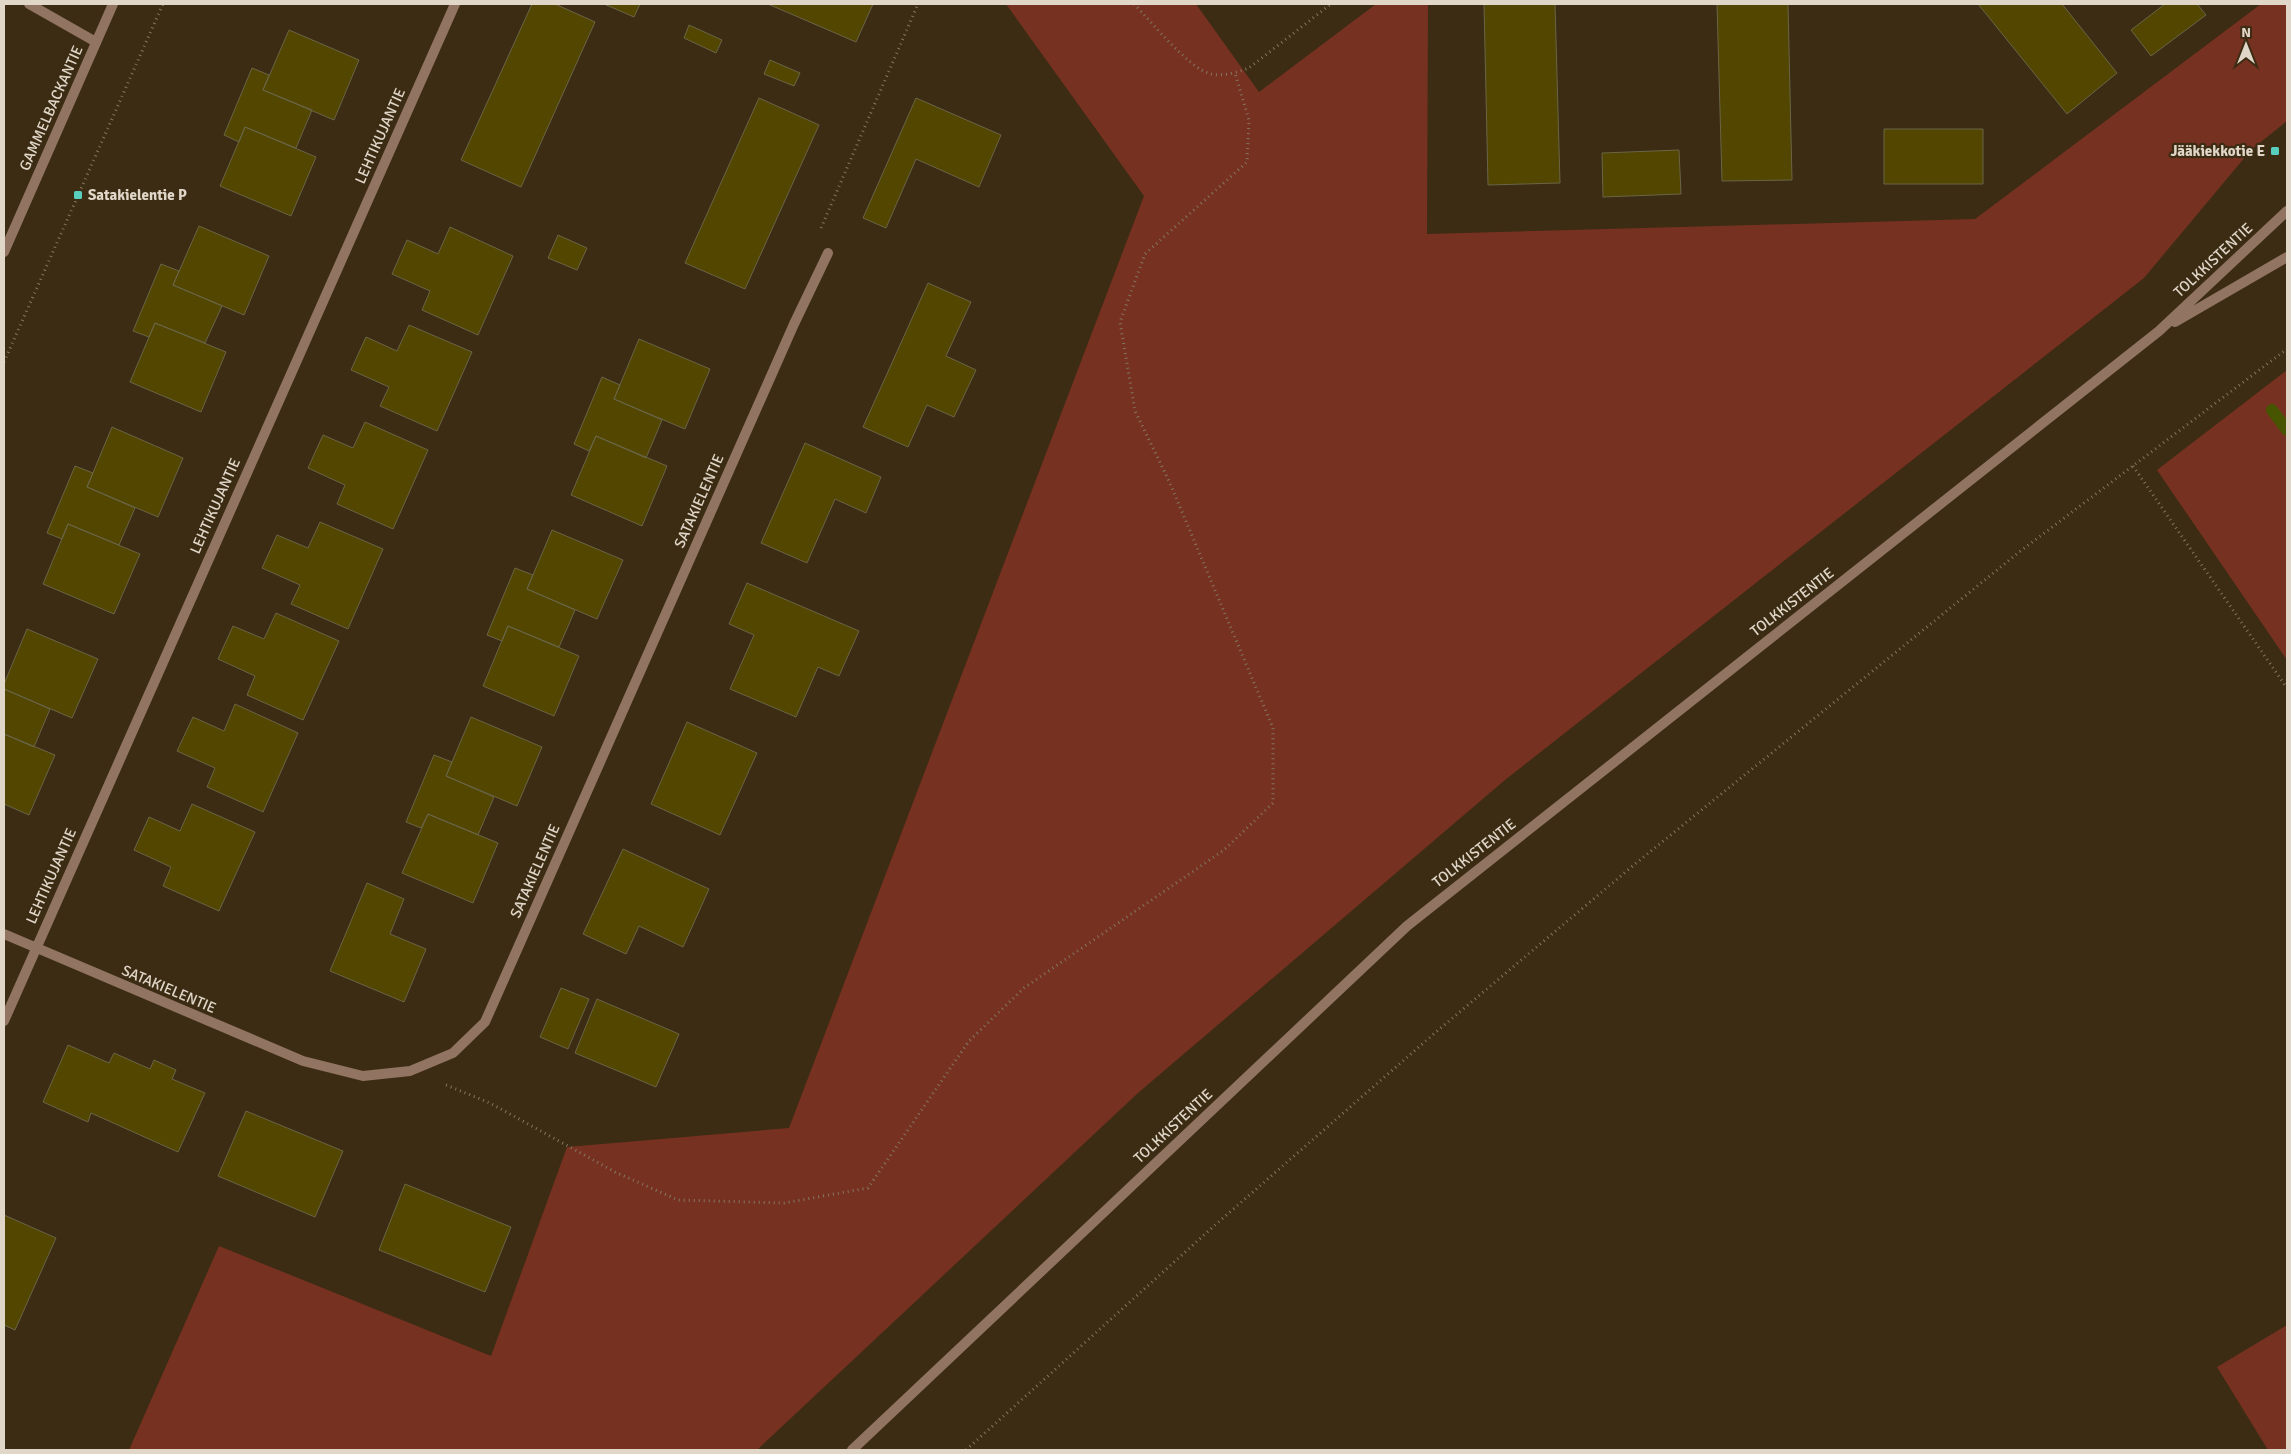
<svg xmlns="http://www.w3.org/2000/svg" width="2291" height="1454" font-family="Signika,sans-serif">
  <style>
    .green { fill: #773121 }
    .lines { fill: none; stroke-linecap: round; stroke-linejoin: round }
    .stream { stroke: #475500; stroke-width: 12 }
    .building { fill: #524600; stroke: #6a6547 }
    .path { stroke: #837662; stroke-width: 3; stroke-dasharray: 1 4; stroke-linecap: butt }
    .minor { stroke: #917461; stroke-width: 10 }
    .tertiary { stroke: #917461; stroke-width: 10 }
    .poi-dot { fill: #58cebf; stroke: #3b2c13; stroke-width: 2 }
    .labels { text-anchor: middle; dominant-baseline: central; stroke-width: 4.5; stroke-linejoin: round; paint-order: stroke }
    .street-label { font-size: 15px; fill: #e1d7c9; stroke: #3b2c13 }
    .poi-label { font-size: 15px; font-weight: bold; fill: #e1d7c9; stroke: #3b2c13; text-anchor: end }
  </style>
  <rect width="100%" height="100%" fill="#3b2c13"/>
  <path class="green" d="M 1006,4 L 1196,4 L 1259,92 L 1376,4 L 1428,4 L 1427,234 L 1975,219 L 2261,4 L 2287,4 L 2287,121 L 2251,150 L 2144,278 L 1505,780 L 1138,1093 L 757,1450 L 129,1450 L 219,1246 L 491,1356 L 567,1147 L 789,1128 L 1144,196 Z
    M 2287,370 L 2287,660 L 2157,470 Z
    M 2287,1325 L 2287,1450 L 2268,1450 L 2217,1367 Z"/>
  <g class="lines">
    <path class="stream" d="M 2272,410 L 2287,430"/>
  </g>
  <path class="building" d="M 532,4 L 555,4 L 595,22 L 521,187 L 461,160 Z
    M 604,4 L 640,4 L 634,17 Z
    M 768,4 L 873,4 L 856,42 Z
    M 1484,4 L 1555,4 L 1560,183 L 1488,185 Z
    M 1717,4 L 1788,4 L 1792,180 L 1722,181 Z
    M 1978,4 L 2062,4 L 2117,73 L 2067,114 Z
    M 2165,4 L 2197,4 L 2206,15 L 2151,56 L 2131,30 Z
    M 689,25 L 722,40 L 716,53 L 684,38 Z
    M 289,30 L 359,60 L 334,120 L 263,90 Z
    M 770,60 L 800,73 L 794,86 L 764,74 Z
    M 252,68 L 269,75 L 263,90 L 312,110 L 296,148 L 245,127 L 239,142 L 224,135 Z
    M 759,98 L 819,125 L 745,289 L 685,263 Z
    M 916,98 L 1001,135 L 979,187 L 916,159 L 886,228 L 863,218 Z
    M 245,127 L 316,157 L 291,216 L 220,186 Z
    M 1884,129 L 1983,129 L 1983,184 L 1884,184 Z
    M 1679,150 L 1681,194 L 1603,197 L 1602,153 Z
    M 199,226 L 269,256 L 244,315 L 173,285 Z
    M 450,227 L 513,256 L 478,335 L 422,310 L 430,291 L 392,274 L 407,240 L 438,254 Z
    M 558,235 L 587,248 L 577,270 L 548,258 Z
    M 161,264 L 179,271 L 173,285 L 222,306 L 205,343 L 155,323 L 149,337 L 133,331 Z
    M 928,283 L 971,302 L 946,356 L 976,370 L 954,417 L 927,405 L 908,447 L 863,427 Z
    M 155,323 L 226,352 L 201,412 L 130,382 Z
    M 409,325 L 472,352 L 437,431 L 380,406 L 389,387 L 351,370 L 366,337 L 397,351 Z
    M 639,339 L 710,369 L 685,429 L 614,399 Z
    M 602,377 L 620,385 L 614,399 L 662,420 L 646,458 L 596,436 L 589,451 L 574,444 Z
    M 365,422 L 428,450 L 393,529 L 337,504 L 345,485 L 308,468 L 323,435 L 353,448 Z
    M 112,427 L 183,458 L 158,517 L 87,487 Z
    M 596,436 L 667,466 L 642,526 L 571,495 Z
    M 805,443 L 881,477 L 866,513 L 835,499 L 807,563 L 761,543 Z
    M 75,466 L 93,473 L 87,487 L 135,508 L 119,545 L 68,524 L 62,539 L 47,533 Z
    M 320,522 L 383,549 L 348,629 L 291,604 L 300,585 L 262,568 L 277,535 L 308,548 Z
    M 68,524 L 140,554 L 114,614 L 43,584 Z
    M 552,530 L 623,560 L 597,619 L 527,589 Z
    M 515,568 L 533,575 L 527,589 L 575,610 L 559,647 L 508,626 L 502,641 L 487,635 Z
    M 747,583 L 859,631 L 839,676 L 818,667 L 796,717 L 730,689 L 754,635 L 729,624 Z
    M 276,613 L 339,641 L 303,720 L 247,695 L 255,676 L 218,659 L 233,626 L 264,639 Z
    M 508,626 L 579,656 L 554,716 L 483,686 Z
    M 27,629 L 98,659 L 72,718 L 4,689 L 4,684 Z
    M 4,689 L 50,709 L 34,747 L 4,734 Z
    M 235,704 L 298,733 L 263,812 L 207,787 L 215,768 L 177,751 L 193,717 L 224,731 Z
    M 471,717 L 542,747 L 517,806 L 446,776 Z
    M 687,722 L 757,753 L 720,835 L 651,804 Z
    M 4,734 L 55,755 L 29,815 L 4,804 Z
    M 434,755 L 452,762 L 446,776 L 494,797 L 478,835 L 428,814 L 421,828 L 406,822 Z
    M 192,804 L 255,832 L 219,911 L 163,886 L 171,867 L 134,850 L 149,817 L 180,831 Z
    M 428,814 L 498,843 L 473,903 L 402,873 Z
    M 623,849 L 709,889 L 683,947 L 639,926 L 626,954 L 583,934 Z
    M 367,883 L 404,899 L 390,934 L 426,949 L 404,1002 L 330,971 Z
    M 561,988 L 589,999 L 568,1049 L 540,1037 Z
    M 597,999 L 679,1034 L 656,1087 L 575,1053 Z
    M 68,1045 L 109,1063 L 114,1053 L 150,1069 L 154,1060 L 176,1070 L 172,1079 L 205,1093 L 178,1152 L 91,1113 L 88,1122 L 43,1102 Z
    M 246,1111 L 343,1151 L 315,1217 L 218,1176 Z
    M 405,1184 L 511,1227 L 485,1292 L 379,1250 Z
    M 4,1215 L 56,1238 L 15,1330 L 4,1325 Z"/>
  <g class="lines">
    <path class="path" d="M 1134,4 C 1151,21 1189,69 1211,74 C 1223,77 1238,72 1249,68 L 1331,4
      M 821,228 L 918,4
      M 4,362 L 163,4
      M 2133,466 L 2287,688
      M 446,1085 L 490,1103 L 615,1172 L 678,1200 L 784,1203 L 868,1188 L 969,1041 L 1024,988 L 1224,850 L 1273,803 L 1273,728 L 1169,481 L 1135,411 L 1120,322 L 1145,254 L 1247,162 L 1249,120 L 1235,73
      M 966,1450 L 1214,1226 L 1436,1032 L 1635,864 L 2018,553 L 2287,349"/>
    <path class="minor" d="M 29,4 L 96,42
      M 4,934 L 303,1061 L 363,1076 L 410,1071 L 453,1053 L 485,1022 L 794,324 L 828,253
      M 4,1021 L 455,4"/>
    <path class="tertiary" d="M 4,252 L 113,4
      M 2175,322 L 2287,257
      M 852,1450 L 1407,926 L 2159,331 L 2287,211"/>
  </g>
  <g class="poi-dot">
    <rect x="2270" y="146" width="10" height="10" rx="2.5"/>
    <rect x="73" y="190" width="10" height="10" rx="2.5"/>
  </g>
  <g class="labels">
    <g class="street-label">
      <text transform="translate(51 108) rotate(-66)">GAMMELBACKANTIE</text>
      <text transform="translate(380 136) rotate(-66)">LEHTIKUJANTIE</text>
      <text transform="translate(2213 260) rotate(-43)">TOLKKISTENTIE</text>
      <text transform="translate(699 501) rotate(-66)">SATAKIELENTIE</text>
      <text transform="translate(215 506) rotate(-66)">LEHTIKUJANTIE</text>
      <text transform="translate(1792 602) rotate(-38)">TOLKKISTENTIE</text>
      <text transform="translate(1474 853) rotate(-38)">TOLKKISTENTIE</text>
      <text transform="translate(535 871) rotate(-66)">SATAKIELENTIE</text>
      <text transform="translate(51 876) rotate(-66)">LEHTIKUJANTIE</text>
      <text transform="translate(169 989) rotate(23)">SATAKIELENTIE</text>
      <text transform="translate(1173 1126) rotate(-43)">TOLKKISTENTIE</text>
    </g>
    <g class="poi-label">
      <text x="2265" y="151">Jääkiekkotie E</text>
      <text x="88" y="195" text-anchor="start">Satakielentie P</text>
    </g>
  </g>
  <rect width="2291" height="1454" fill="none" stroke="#e1d7c9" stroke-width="10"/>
  <g transform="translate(2246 45)" stroke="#3b2c13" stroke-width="4" paint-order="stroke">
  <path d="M0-4L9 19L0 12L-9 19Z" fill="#e1d7c9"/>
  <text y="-8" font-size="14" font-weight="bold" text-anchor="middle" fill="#e1d7c9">N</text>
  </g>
</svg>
